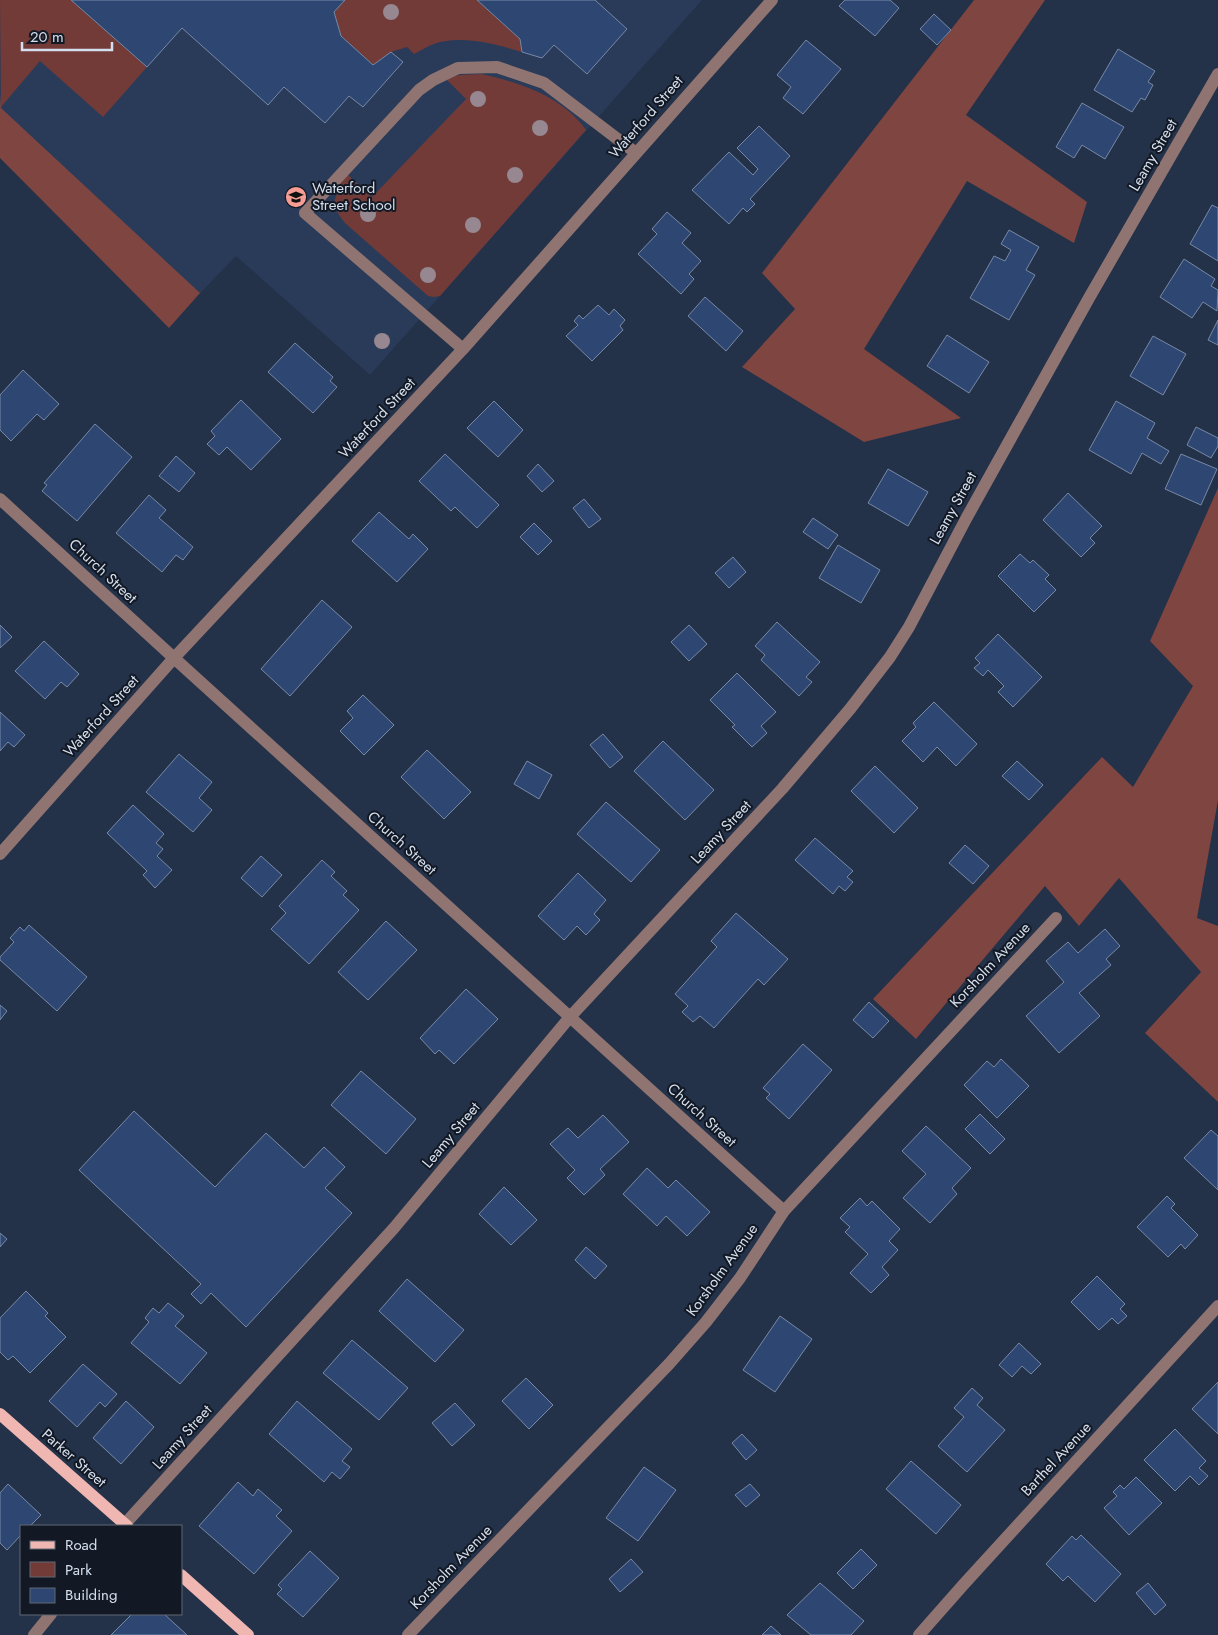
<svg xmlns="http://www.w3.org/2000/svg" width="1218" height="1635" font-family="Jost,sans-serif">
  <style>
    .built { fill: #293b59 }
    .green { fill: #723b38 }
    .forest { fill: #7f4541 }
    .building { fill: #2d4772; stroke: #7889a6 }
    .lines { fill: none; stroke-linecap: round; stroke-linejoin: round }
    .minor { stroke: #907471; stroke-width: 12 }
    .major { stroke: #f0b6b1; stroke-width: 12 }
    .tree { fill: #968790 }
    .labels { text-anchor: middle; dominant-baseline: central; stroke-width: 4; stroke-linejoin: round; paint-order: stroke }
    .street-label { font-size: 15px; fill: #d4deed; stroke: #121924 }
    .poi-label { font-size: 15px; fill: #d4deed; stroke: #121924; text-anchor: start }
  </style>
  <rect width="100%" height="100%" fill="#233149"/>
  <path class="built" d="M 0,0 L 702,0 L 370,375 L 236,256 L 187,307 L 0,138 Z"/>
  <path class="green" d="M 0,0 L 71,0 L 147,67 L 103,117 L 40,61 L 1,107 Z
    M 345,0 L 477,0 L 520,39 L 522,52 C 495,44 468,36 440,42 C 431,44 422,50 414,54 L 407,47 L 391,52 L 373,65 L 341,36 L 334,12 Z
    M 481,74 C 519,82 563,97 586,130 L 440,296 L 434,297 L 428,296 L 345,223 C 326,199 338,202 341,179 L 347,174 L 372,197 L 466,99 L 447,80 C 456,73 470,75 481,74 Z"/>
  <path class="forest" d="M 974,0 L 1045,0 L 966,115 L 1087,202 L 1074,243 L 967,181 L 864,349 L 961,418 L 864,442 L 742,367 L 795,309 L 762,273 Z
    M 0,94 L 1,108 L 200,293 L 169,328 L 0,158 Z
    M 1218,488 L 1218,800 L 1197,918 L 1218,926 L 1218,1102 L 1145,1033 L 1201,972 L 1119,878 L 1079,926 L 1045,886 L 916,1039 L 873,999 L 1102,757 L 1133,787 L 1193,686 L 1150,641 Z"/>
  <path class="building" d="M 71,0 L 345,0 L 334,12 L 341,36 L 373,65 L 391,52 L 403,62 L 363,107 L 349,96 L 325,123 L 284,87 L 268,105 L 182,28 L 147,67 Z
    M 477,0 L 595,0 L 627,29 L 587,74 L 554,45 L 542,58 L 522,52 L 520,39 Z
    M 845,0 L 890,0 L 899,8 L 875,36 L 839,6 Z
    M 934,14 L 951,30 L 937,45 L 920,29 Z
    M 806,40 L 841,69 L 803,114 L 783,98 L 791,87 L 777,75 Z
    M 1118,49 L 1155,71 L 1148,82 L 1153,85 L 1145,100 L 1141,98 L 1132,112 L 1094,90 Z
    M 1082,103 L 1124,127 L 1105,159 L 1082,145 L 1074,158 L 1056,147 Z
    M 759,126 L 790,156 L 750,199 L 755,204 L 747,212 L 743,208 L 729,224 L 692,190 L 729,152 L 753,175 L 758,169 L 737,148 Z
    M 1212,205 L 1218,208 L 1218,261 L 1190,244 Z
    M 667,212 L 691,233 L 682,243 L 701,261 L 689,274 L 694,279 L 681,294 L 638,254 L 657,234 L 652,229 Z
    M 1009,230 L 1039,247 L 1026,270 L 1035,275 L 1009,320 L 970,298 L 994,256 L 1005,261 L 1011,250 L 1001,244 Z
    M 1184,259 L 1215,279 L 1211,286 L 1218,290 L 1217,311 L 1203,302 L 1192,318 L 1160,297 Z
    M 705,297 L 743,331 L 726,351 L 688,316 Z
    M 598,305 L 609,315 L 614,309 L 625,320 L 620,326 L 623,330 L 592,361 L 566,336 L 578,325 L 574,321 L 579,315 L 583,319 Z
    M 1218,320 L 1218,345 L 1208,340 Z
    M 947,335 L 989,362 L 969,393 L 927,366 Z
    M 1153,336 L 1186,354 L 1163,395 L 1130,376 Z
    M 295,343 L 333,377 L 330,381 L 337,387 L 313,413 L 268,372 Z
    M 23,370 L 59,404 L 44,420 L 37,414 L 11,441 L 0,430 L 0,395 Z
    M 241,400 L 281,439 L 251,470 L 227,447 L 219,455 L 207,444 L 215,436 L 211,431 Z
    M 494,401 L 523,430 L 498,457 L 467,428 Z
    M 1116,401 L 1155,423 L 1147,438 L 1169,451 L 1161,464 L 1142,453 L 1131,474 L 1089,450 Z
    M 95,424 L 132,457 L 77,521 L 42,491 L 47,485 L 44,483 Z
    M 1196,427 L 1218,438 L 1218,446 L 1211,458 L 1187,445 Z
    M 445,454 L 499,505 L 477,528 L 455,507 L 451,511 L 419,481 Z
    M 1181,454 L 1217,469 L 1201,505 L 1165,489 Z
    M 176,456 L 195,473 L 179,492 L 159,476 Z
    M 538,464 L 554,481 L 542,492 L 527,476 Z
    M 888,469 L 928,492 L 908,526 L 868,503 Z
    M 1068,493 L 1102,526 L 1090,538 L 1095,543 L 1081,557 L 1043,520 Z
    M 149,495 L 166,510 L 159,518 L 193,547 L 183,560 L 176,555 L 162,572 L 116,533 Z
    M 584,499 L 601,519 L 589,528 L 573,508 Z
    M 379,512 L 409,539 L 413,534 L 428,549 L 397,582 L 352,541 Z
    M 813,518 L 838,535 L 828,549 L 803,532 Z
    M 534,523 L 552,541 L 538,555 L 520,537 Z
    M 838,545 L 880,570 L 861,603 L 819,578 Z
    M 1020,554 L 1030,563 L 1033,560 L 1049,575 L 1045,579 L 1056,590 L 1034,612 L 998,576 Z
    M 733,557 L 746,572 L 729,588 L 715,573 Z
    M 322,600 L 352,627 L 290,696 L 261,669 Z
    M 777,622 L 820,662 L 806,677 L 812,682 L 799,696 L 761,660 L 765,655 L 755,646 Z
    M 0,625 L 12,637 L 0,648 Z
    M 689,625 L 707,644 L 689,661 L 671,642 Z
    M 998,634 L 1042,677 L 1013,707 L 998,692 L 1004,686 L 988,670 L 983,676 L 974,668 L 980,663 L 975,658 Z
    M 44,641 L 79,674 L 67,687 L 61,682 L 45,699 L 15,671 Z
    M 737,673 L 776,712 L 761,726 L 767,733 L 752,747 L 732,727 L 735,725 L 710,700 Z
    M 363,695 L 394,725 L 364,755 L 340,731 L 353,718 L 347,711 Z
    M 934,702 L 977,744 L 956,766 L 937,747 L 923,762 L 902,741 L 916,727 L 913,723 Z
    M 0,712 L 25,735 L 14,747 L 8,742 L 0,751 Z
    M 603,734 L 623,757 L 610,768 L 590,745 Z
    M 663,741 L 714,790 L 685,820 L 634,771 Z
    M 427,750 L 471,792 L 444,819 L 401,777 Z
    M 179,754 L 212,782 L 199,798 L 212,810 L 193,832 L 146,792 Z
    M 527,761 L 552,775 L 539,799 L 514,784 Z
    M 1017,761 L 1043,785 L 1029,800 L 1002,776 Z
    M 875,766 L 918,808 L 894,833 L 851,791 Z
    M 606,802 L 660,850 L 631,882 L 577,834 Z
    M 133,805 L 164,834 L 156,843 L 163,849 L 157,856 L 172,870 L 155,888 L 143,875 L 147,871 L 107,833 Z
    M 815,838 L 853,871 L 847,877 L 853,882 L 845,891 L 839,886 L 833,894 L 795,860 Z
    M 965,845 L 989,866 L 973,884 L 949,863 Z
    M 261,856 L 282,875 L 262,897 L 241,878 Z
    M 322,860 L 335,872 L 331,876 L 347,891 L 343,895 L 359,910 L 309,964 L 271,929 L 286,913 L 279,906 Z
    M 578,873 L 606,900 L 594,914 L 600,920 L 586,935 L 577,926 L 564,940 L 538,916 Z
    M 736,913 L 788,959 L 764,985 L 758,979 L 714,1028 L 700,1016 L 693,1022 L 682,1012 L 688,1006 L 675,994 L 717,947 L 711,941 Z
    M 386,921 L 417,950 L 368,1000 L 338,972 Z
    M 29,925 L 87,977 L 57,1011 L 0,960 L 0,957 L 14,942 L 10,938 L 20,927 L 24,931 Z
    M 1105,929 L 1120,946 L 1106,959 L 1111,965 L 1079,993 L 1100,1016 L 1059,1053 L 1026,1016 L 1064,982 L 1046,961 L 1068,942 L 1078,953 Z
    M 466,989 L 498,1019 L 454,1064 L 439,1050 L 435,1054 L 420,1038 Z
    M 869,1002 L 889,1021 L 873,1038 L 853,1020 Z
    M 0,1005 L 7,1011 L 0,1020 Z
    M 803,1044 L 832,1070 L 789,1119 L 766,1098 L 770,1094 L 763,1088 Z
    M 1001,1059 L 1029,1086 L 997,1118 L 964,1085 L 987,1061 L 994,1067 Z
    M 361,1071 L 416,1119 L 386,1154 L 331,1105 Z
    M 134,1111 L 215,1187 L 266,1133 L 304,1168 L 324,1147 L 345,1167 L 325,1188 L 352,1213 L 246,1327 L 211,1293 L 201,1304 L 191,1294 L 201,1284 L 79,1170 Z
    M 980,1114 L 1005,1139 L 990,1154 L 965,1129 Z
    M 603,1115 L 629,1142 L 600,1169 L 605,1175 L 584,1195 L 567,1178 L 575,1170 L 550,1144 L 568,1128 L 578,1138 Z
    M 926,1126 L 971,1168 L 952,1188 L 957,1194 L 930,1223 L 903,1198 L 926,1174 L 902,1151 Z
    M 1211,1130 L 1218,1136 L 1218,1190 L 1184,1158 Z
    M 647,1168 L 668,1188 L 676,1180 L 710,1212 L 687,1236 L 666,1216 L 657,1226 L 623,1194 Z
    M 504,1187 L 537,1220 L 511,1245 L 479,1214 Z
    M 1167,1196 L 1175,1204 L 1171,1208 L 1198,1235 L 1185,1249 L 1181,1244 L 1168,1257 L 1137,1227 Z
    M 860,1198 L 867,1206 L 872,1201 L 900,1229 L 889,1241 L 898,1250 L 882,1267 L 889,1275 L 871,1293 L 850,1273 L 868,1254 L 845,1232 L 850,1227 L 840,1218 Z
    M 0,1233 L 7,1239 L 0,1247 Z
    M 586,1247 L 607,1266 L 595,1279 L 575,1260 Z
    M 1097,1276 L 1125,1304 L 1120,1309 L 1127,1316 L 1118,1324 L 1112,1318 L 1099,1330 L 1071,1302 Z
    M 407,1279 L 464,1330 L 435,1362 L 379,1311 Z
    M 26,1291 L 48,1313 L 45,1316 L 66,1337 L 30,1373 L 13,1356 L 8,1360 L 0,1352 L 0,1318 Z
    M 168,1303 L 184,1316 L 175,1326 L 207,1353 L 180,1384 L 131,1343 L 149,1322 L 145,1318 L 153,1308 L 159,1313 Z
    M 780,1316 L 812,1339 L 775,1392 L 743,1370 Z
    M 352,1340 L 408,1388 L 379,1420 L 323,1373 Z
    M 1019,1343 L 1041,1364 L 1031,1374 L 1022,1366 L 1012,1377 L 999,1365 Z
    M 83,1364 L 117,1394 L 105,1407 L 100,1402 L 77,1427 L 49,1401 Z
    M 526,1378 L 553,1405 L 529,1429 L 502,1401 Z
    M 1218,1382 L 1218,1434 L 1192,1409 Z
    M 972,1388 L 983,1398 L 977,1405 L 1005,1430 L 967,1472 L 938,1446 L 964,1417 L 954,1408 Z
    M 126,1401 L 154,1427 L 121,1464 L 93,1438 Z
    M 297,1401 L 352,1449 L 342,1461 L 350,1467 L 340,1479 L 332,1472 L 324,1482 L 269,1434 Z
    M 455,1403 L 475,1425 L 452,1446 L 432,1423 Z
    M 1175,1429 L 1206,1461 L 1199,1468 L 1208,1476 L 1199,1485 L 1190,1476 L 1175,1491 L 1144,1460 Z
    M 742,1434 L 757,1450 L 746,1460 L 732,1443 Z
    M 911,1461 L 961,1505 L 936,1534 L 886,1489 Z
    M 644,1467 L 676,1490 L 638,1541 L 606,1518 Z
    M 1136,1477 L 1162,1503 L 1129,1535 L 1104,1508 L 1117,1496 L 1113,1492 L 1120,1485 L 1124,1489 Z
    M 238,1482 L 253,1496 L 258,1489 L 282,1510 L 276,1516 L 292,1531 L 254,1574 L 199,1526 Z
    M 8,1484 L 41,1515 L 30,1526 L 21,1526 L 21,1535 L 7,1550 L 0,1543 L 0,1493 Z
    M 750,1484 L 760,1495 L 746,1507 L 735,1495 Z
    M 1081,1535 L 1121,1574 L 1095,1602 L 1068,1576 L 1063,1581 L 1046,1564 L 1072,1536 L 1076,1540 Z
    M 861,1549 L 877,1565 L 853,1589 L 837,1573 Z
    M 310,1551 L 339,1578 L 303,1617 L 277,1594 L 282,1589 L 278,1585 Z
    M 631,1559 L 643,1572 L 620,1592 L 609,1579 Z
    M 820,1583 L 864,1621 L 851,1635 L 811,1635 L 787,1615 Z
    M 1148,1583 L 1166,1605 L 1155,1615 L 1136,1593 Z
    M 132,1614 L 164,1614 L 187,1635 L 111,1635 Z
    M 771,1626 L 781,1635 L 762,1635 Z"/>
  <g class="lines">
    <path class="minor" d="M 463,349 L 305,213 L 419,90 L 433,80 L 458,68 L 497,67 L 544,83 L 636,153
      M 0,499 L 174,658 L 784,1211
      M 0,854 L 174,658 L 463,349 L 772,0
      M 123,1526 L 394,1228 L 570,1017 L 782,789 L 850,709 L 890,657 L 909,627 L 967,517 L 1089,298 L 1218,74
      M 34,1635 L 51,1614
      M 408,1635 L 669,1364 L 706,1322 L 740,1278 L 784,1211 L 1056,918
      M 919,1635 L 964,1584 L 1218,1306"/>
    <path class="major" d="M 0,1414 L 127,1526
      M 181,1575 L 248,1635"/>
  </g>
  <g class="tree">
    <circle cx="391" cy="12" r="8"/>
    <circle cx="478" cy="99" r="8"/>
    <circle cx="540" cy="128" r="8"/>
    <circle cx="515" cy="175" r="8"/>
    <circle cx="368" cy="214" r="8"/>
    <circle cx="473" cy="225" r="8"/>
    <circle cx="428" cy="275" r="8"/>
    <circle cx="382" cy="341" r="8"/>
  </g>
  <defs>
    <g id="school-disc" transform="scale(1.125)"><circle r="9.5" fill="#f59c95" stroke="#121924"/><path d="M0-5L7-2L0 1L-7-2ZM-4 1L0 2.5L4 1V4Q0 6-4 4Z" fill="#111"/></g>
  </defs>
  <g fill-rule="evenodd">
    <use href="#school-disc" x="296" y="197"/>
  </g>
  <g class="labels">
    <g class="street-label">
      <text transform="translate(646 117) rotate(-49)">Waterford Street</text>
      <text transform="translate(1153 155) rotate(-60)">Leamy Street</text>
      <text transform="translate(377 418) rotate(-47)">Waterford Street</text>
      <text transform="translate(953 508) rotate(-61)">Leamy Street</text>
      <text transform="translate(103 571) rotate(43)">Church Street</text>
      <text transform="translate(101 716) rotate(-48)">Waterford Street</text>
      <text transform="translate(721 832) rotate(-47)">Leamy Street</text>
      <text transform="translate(402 843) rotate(42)">Church Street</text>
      <text transform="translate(990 965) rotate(-47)">Korsholm Avenue</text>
      <text transform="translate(702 1115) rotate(42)">Church Street</text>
      <text transform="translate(451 1135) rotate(-50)">Leamy Street</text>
      <text transform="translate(722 1270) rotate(-54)">Korsholm Avenue</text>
      <text transform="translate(182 1437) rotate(-48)">Leamy Street</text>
      <text transform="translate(74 1458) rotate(41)">Parker Street</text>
      <text transform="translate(1056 1459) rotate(-47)">Barthel Avenue</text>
      <text transform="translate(451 1567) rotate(-46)">Korsholm Avenue</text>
    </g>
    <g class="poi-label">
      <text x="312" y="188">Waterford<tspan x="312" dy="17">Street School</tspan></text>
    </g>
  </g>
  <rect x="20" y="1525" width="162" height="90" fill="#121924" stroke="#606874"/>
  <rect x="30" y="1541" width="25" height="8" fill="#f0b6b1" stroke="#606874"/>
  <text x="65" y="1550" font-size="15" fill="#d4deed">Road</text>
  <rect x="30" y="1562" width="25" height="15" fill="#723b38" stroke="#606874"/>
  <text x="65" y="1575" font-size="15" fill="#d4deed">Park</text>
  <rect x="30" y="1588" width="25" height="15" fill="#2d4772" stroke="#606874"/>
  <text x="65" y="1600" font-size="15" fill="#d4deed">Building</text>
  <path d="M22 42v8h90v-8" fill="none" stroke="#d4deed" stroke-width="2.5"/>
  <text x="30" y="42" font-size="15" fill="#d4deed" stroke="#121924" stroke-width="4" paint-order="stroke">20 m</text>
</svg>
